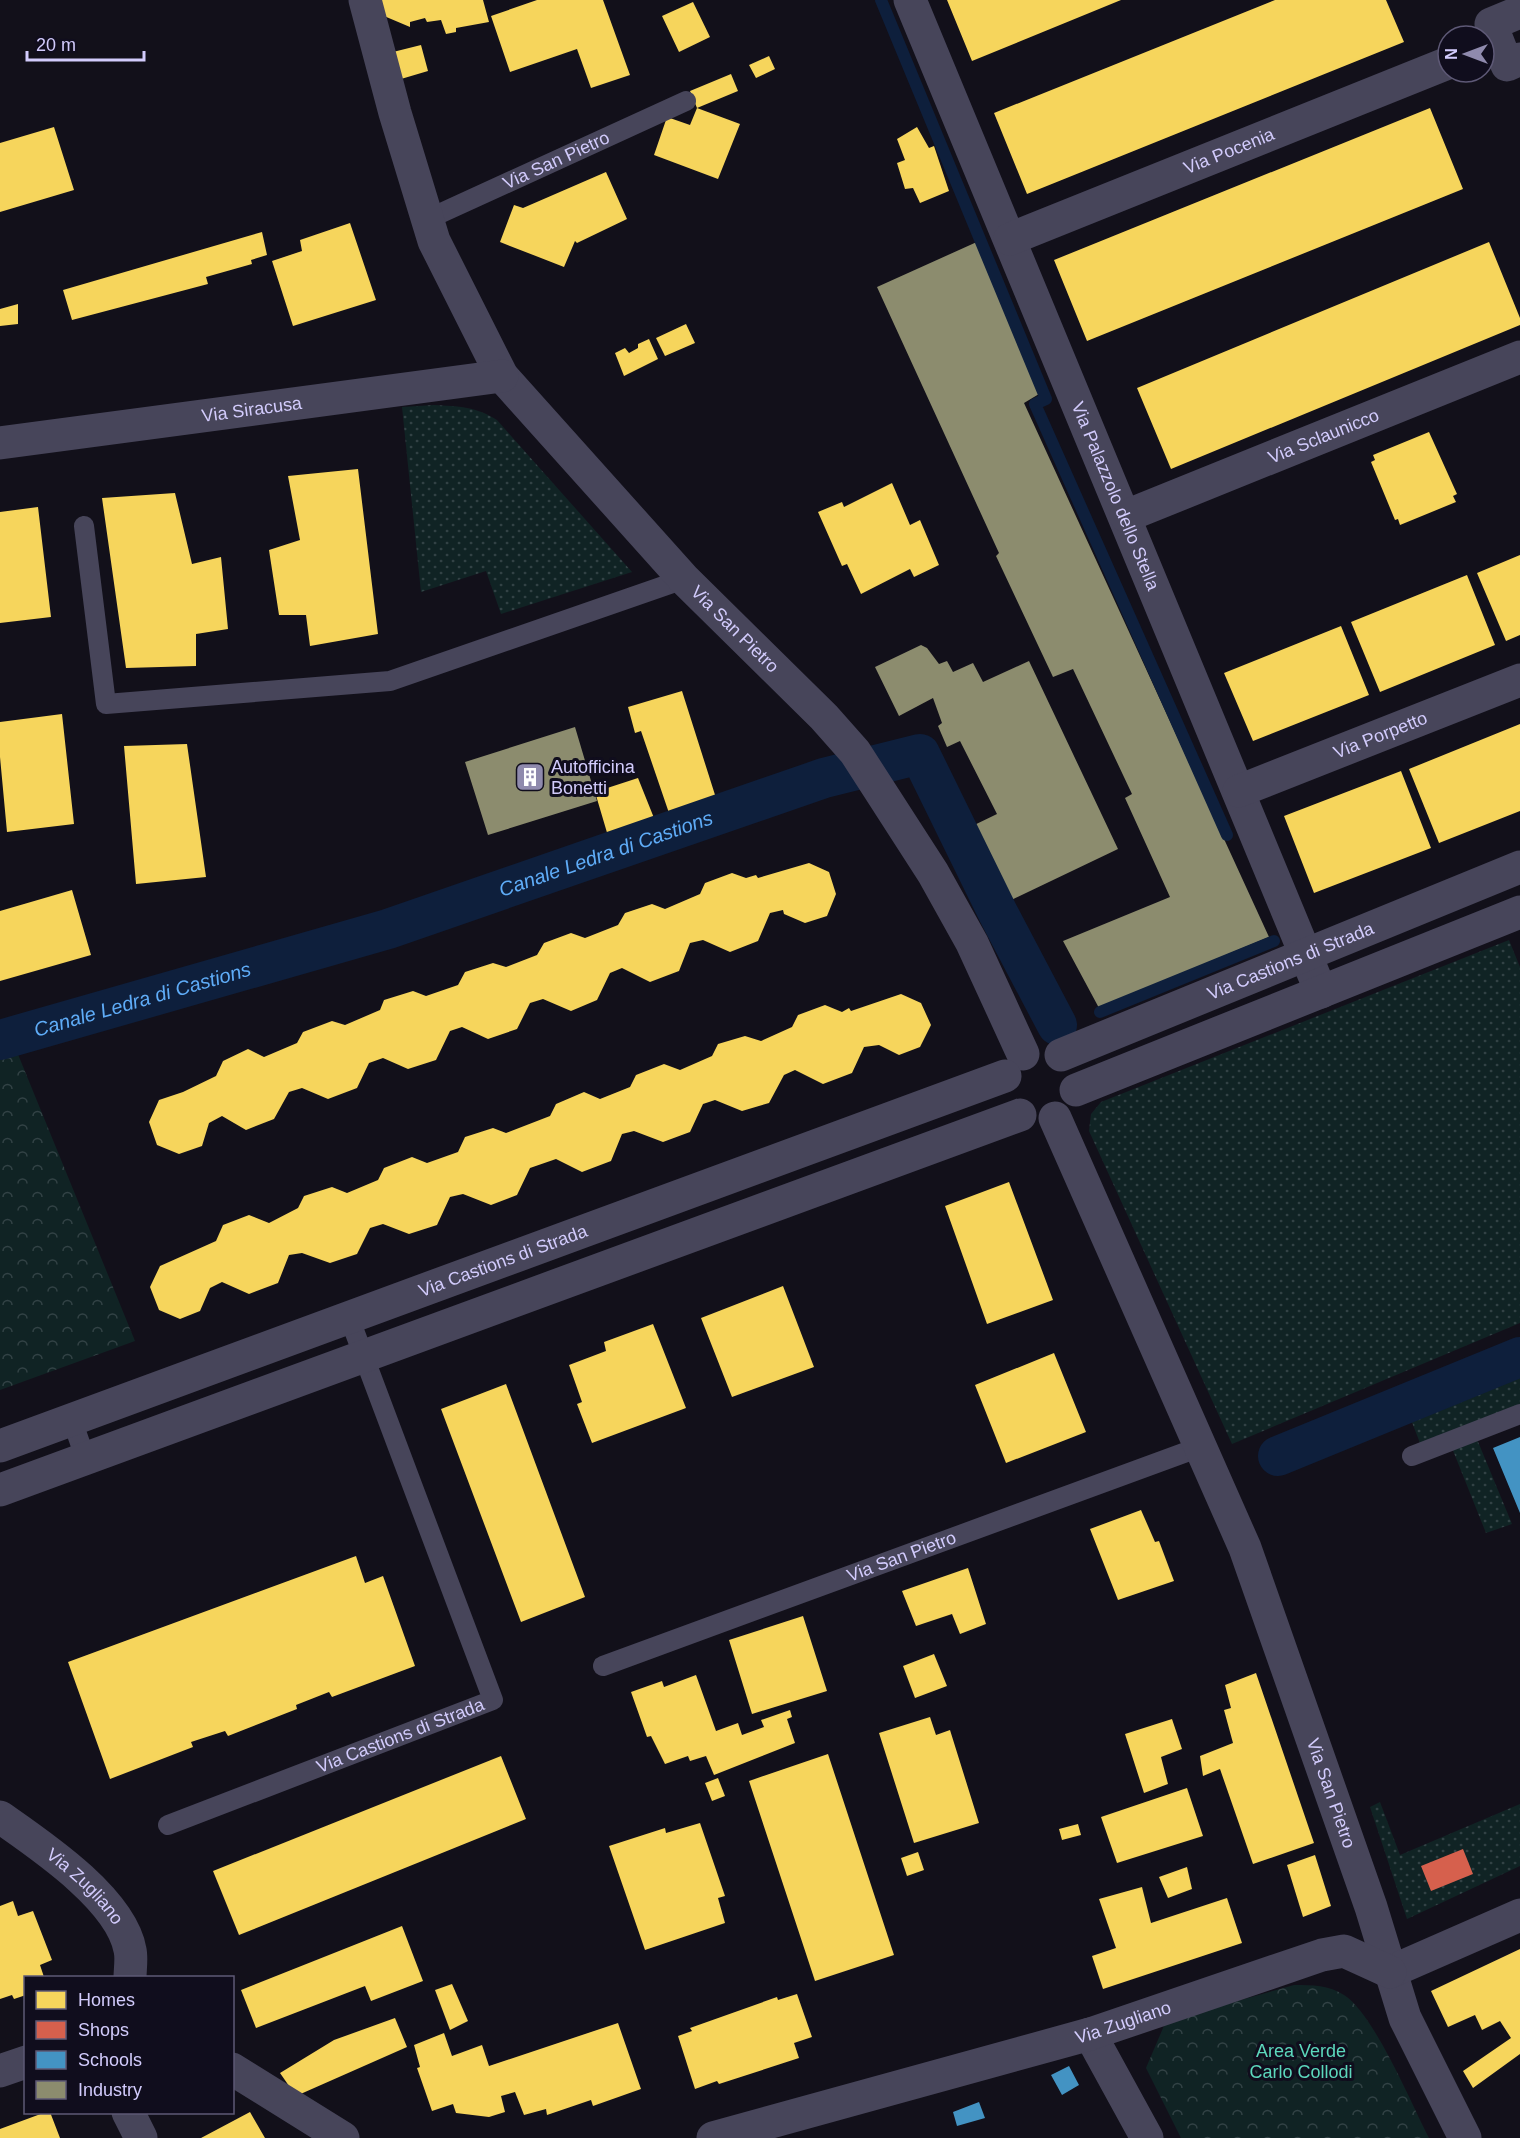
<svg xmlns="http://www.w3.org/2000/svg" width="1520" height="2138" font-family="Arial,sans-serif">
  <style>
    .grass { fill: url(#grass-dots) }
    .park { fill: url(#park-crowns) }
    .homes { fill: #f6d55c }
    .shops { fill: #d6604d }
    .schools { fill: #4393c3 }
    .industry { fill: #8c8c6e }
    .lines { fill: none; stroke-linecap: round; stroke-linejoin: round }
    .stream { stroke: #0e1f3c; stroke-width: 12 }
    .canal { stroke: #0e1f3c; stroke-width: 40 }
    .service { stroke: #47455a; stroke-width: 20 }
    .minor { stroke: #47455a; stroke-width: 33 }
    .labels { text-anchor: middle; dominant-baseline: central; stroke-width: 6; stroke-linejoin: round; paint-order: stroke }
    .street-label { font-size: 18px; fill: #d2cbfc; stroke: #100d1d }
    .poi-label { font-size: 18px; fill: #d2cbfc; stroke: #100d1d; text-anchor: start }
    .park-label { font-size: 18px; fill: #5cd7bc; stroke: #100d1d }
    .water-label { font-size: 20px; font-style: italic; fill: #5facf7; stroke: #100d1d }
  </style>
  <defs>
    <pattern id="grass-dots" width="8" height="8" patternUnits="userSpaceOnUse" patternTransform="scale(1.5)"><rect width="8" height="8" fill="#102324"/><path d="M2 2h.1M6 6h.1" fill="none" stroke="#324245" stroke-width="1.8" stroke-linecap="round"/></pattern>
    <pattern id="park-crowns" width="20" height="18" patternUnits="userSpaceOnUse" patternTransform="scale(1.5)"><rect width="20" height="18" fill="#102324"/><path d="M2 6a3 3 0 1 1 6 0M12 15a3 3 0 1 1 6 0" fill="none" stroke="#324245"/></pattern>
  </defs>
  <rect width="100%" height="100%" fill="#12101a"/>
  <path class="grass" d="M 434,405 C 458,406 477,407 497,420 L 632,572 L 501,614 L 486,571 L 421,592 L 402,407 Z
    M 1509,940 L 1520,967 L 1520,1323 L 1232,1444 L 1089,1131 L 1091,1114 L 1101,1102 Z
    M 1520,1366 L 1520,1405 L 1474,1432 L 1512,1524 L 1486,1533 L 1446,1433 L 1420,1443 L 1408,1412 Z
    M 1380,1802 L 1400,1855 L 1520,1804 L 1520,1866 L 1407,1919 L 1370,1807 Z"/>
  <path class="park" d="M 15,1047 L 135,1341 L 0,1390 L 0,1051 Z
    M 1294,1985 C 1312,1985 1329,1985 1344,1995 C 1374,2014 1411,2103 1429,2138 L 1181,2138 L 1146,2068 L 1166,2021 Z"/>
  <path class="homes" d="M 380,0 L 483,0 L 489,22 L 456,28 L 456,32 L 446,34 L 441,20 L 427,22 L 425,18 L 410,22 L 410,27 L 384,16 Z
    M 537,0 L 603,0 L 630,75 L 591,88 L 577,49 L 510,72 L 491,16 Z
    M 947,0 L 1121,0 L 972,61 Z
    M 1275,0 L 1386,0 L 1404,42 L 1027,194 L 994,113 Z
    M 693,2 L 710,37 L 679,52 L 662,16 Z
    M 421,45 L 428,71 L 401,79 L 393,52 Z
    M 769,56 L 775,69 L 756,78 L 749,65 Z
    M 731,74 L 738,91 L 697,108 L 690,91 Z
    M 697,108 L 740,124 L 718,179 L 654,155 L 667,117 L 690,125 Z
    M 1430,108 L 1463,189 L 1087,341 L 1054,260 Z
    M 54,127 L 74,190 L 0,212 L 0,143 Z
    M 917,127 L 929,148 L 934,146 L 949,191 L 920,203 L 913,188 L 905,189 L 897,163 L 905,160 L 897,139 Z
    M 606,172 L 627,219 L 577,243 L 575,241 L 564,267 L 500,242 L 514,205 L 523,208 Z
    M 350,223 L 376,300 L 293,326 L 272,261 L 302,251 L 300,240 Z
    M 262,232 L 267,255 L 251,260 L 252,264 L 206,277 L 208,284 L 72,320 L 63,290 Z
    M 1489,242 L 1520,318 L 1520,325 L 1171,469 L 1137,388 Z
    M 18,304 L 18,324 L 0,326 L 0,309 Z
    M 686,324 L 695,343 L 665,356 L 656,338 Z
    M 649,339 L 658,359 L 624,376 L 615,353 L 625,348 L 629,353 L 638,348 L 638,344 Z
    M 1429,432 L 1457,494 L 1453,496 L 1456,502 L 1400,525 L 1398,519 L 1395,520 L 1371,462 L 1375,460 L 1373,455 Z
    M 358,469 L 378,634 L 310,646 L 306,615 L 279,615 L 269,550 L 300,540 L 288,476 Z
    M 892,483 L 910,525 L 920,520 L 939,565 L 914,577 L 910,569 L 861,594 L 847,564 L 842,566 L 818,512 L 842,502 L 844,507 Z
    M 175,493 L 192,564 L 221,557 L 228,629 L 196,634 L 196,666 L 126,668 L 102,498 Z
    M 38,507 L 51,617 L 0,623 L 0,512 Z
    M 1520,555 L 1520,635 L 1506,641 L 1477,573 Z
    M 1467,575 L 1495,645 L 1380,692 L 1351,622 Z
    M 1341,626 L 1369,695 L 1253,741 L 1224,673 Z
    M 682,691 L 716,798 L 669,813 L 641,731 L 635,733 L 628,707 Z
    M 62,714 L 74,824 L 7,832 L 0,757 L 0,722 Z
    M 1520,724 L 1520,811 L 1439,843 L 1409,769 Z
    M 187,744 L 206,877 L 136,884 L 124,746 Z
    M 1401,771 L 1431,848 L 1314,893 L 1284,816 Z
    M 638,778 L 654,818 L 608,836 L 595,792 Z
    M 809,863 L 829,872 L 836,894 L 827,916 L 805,923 L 784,914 L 783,910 L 770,913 L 758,941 L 730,952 L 703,940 L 690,943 L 679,971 L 650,982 L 622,968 L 610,973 L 597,1000 L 571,1011 L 543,999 L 530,1003 L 517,1029 L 488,1039 L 462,1027 L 450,1031 L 436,1060 L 408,1069 L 383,1058 L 369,1063 L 357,1088 L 328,1099 L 302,1088 L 289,1092 L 274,1119 L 246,1130 L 222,1116 L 209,1123 L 202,1146 L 179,1154 L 157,1145 L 149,1122 L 159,1100 L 183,1092 L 216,1076 L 223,1061 L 248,1049 L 264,1057 L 297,1043 L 303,1032 L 332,1021 L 345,1025 L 380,1010 L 384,1000 L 413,991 L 426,996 L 458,985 L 465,972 L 493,963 L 506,967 L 537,955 L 544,943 L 571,933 L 585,938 L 618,925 L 625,913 L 652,904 L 665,909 L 700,894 L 705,883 L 732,873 L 746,878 L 756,875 L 758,878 Z
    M 72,890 L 91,955 L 0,981 L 0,911 Z
    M 901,994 L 921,1003 L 931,1025 L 920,1047 L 899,1055 L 879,1045 L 864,1047 L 852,1073 L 823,1084 L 795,1070 L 784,1075 L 769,1103 L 742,1111 L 715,1100 L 703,1104 L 690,1132 L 663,1142 L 634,1131 L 622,1134 L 611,1161 L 582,1172 L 556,1159 L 530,1168 L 517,1195 L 491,1205 L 463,1194 L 450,1197 L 437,1225 L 409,1234 L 383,1224 L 370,1228 L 357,1254 L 330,1263 L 302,1253 L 289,1255 L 278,1283 L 249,1294 L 222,1282 L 210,1288 L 200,1311 L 180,1319 L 159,1310 L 150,1287 L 160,1266 L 216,1241 L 223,1225 L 249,1215 L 269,1223 L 298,1208 L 304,1196 L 332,1187 L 347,1193 L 378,1180 L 384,1168 L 412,1157 L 427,1163 L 458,1152 L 465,1137 L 493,1128 L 506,1133 L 550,1116 L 556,1104 L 584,1092 L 600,1099 L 630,1087 L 636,1075 L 664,1064 L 680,1070 L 712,1056 L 718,1044 L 745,1036 L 761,1041 L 792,1027 L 798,1015 L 825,1005 L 842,1012 L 849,1008 L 851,1011 Z
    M 1009,1182 L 1053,1300 L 987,1324 L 945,1206 Z
    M 783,1286 L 814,1367 L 732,1397 L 701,1318 Z
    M 653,1324 L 686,1408 L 592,1443 L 577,1404 L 582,1402 L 569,1365 L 606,1351 L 604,1342 Z
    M 1054,1353 L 1086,1432 L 1006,1463 L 975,1385 Z
    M 506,1384 L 585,1597 L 521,1622 L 441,1409 Z
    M 1141,1510 L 1155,1542 L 1159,1541 L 1174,1581 L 1118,1600 L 1090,1529 Z
    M 356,1556 L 365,1583 L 383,1576 L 415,1666 L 332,1697 L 329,1692 L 296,1705 L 297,1709 L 228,1736 L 225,1731 L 191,1742 L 193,1747 L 110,1779 L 68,1662 Z
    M 968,1568 L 986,1624 L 960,1634 L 952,1614 L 916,1626 L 902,1591 Z
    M 803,1616 L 827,1691 L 752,1714 L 729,1640 Z
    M 934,1654 L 947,1686 L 915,1698 L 903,1666 Z
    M 1256,1673 L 1314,1843 L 1253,1864 L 1220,1769 L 1203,1776 L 1200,1756 L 1233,1743 L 1224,1710 L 1231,1708 L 1225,1685 Z
    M 696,1675 L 716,1731 L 738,1723 L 742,1735 L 764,1727 L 761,1720 L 790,1710 L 792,1717 L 787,1719 L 795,1743 L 714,1775 L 706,1756 L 690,1761 L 688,1756 L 665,1764 L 651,1736 L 647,1737 L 631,1692 L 662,1681 L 664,1687 Z
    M 930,1717 L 936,1735 L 950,1730 L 979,1823 L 914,1843 L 879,1733 Z
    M 1172,1719 L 1182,1749 L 1161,1757 L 1168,1784 L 1144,1793 L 1125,1734 Z
    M 828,1754 L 894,1955 L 815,1981 L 749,1781 Z
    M 501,1756 L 526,1819 L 239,1935 L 213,1871 Z
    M 718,1778 L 725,1796 L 712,1801 L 705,1783 Z
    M 1187,1788 L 1203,1836 L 1117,1863 L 1101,1817 Z
    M 700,1823 L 725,1896 L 718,1898 L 725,1923 L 645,1950 L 609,1846 L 665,1828 L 666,1833 Z
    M 1078,1824 L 1081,1835 L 1062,1840 L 1059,1829 Z
    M 918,1852 L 924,1870 L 907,1876 L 901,1858 Z
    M 1315,1855 L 1331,1906 L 1303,1917 L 1287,1865 Z
    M 1187,1867 L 1192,1889 L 1168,1898 L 1159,1877 Z
    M 1142,1887 L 1151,1923 L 1227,1898 L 1242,1943 L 1103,1989 L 1092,1956 L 1116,1948 L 1099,1899 Z
    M 13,1901 L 18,1916 L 33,1911 L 52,1960 L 40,1965 L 44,1977 L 26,1977 L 26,1995 L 14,1999 L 12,1995 L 0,1999 L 0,1906 Z
    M 402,1926 L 423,1981 L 371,2001 L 365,1986 L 256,2028 L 241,1990 Z
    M 1520,1949 L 1520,2054 L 1473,2088 L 1463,2071 L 1511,2038 L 1500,2021 L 1482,2030 L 1475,2015 L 1448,2027 L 1431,1991 Z
    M 452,1984 L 468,2021 L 450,2030 L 435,1990 Z
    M 797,1994 L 812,2037 L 794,2043 L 799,2058 L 719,2084 L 717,2081 L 695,2089 L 678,2036 L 692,2031 L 690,2028 L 777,1997 L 778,2000 Z
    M 395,2018 L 407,2047 L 296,2096 L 280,2073 L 334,2040 Z
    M 618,2023 L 641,2089 L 593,2106 L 591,2100 L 547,2115 L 546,2109 L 524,2115 L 515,2092 L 501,2096 L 505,2112 L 489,2117 L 456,2113 L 453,2104 L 432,2111 L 417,2068 L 420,2067 L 414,2045 L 444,2033 L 452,2056 L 482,2045 L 489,2066 Z
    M 46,2112 L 50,2112 L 60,2138 L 0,2138 L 0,2129 Z
    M 250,2112 L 265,2138 L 201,2138 Z"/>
  <path class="shops" d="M 1463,1849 L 1473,1874 L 1431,1891 L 1421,1866 Z"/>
  <path class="schools" d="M 1520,1437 L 1520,1513 L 1493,1448 Z
    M 1069,2066 L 1079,2085 L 1062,2095 L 1051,2075 Z
    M 979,2102 L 985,2118 L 957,2126 L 953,2112 Z"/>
  <path class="industry" d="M 979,241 L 1039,394 L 1024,403 L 1269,937 L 1099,1008 L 1063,941 L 1170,897 L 1125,798 L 1132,794 L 1073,669 L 1053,677 L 996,556 L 999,553 L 877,287 Z
    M 921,645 L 927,648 L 939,664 L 947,661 L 953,672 L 973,663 L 983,682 L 1029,661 L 1118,849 L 1005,903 L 966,829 L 997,814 L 960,741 L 947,747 L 938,726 L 942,723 L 933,698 L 899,716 L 875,667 Z
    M 575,727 L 597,801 L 488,835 L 465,762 Z"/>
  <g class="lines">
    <path class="stream" d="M 881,0 L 1046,399 L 1035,404 L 1227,835
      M 1100,1012 L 1274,941"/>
    <g class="canal">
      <path id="s1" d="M 0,1040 L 388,929 L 824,778 L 920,754 L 998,913 L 1057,1025"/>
      <path d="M 1278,1456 L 1520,1357"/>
    </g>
    <g class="service">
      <path id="s2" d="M 428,219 L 686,101"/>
      <path d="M 84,526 L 106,704 L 390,681 L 684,579"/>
      <path d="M 72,1420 L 86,1460"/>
      <path d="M 1412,1456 L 1520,1414"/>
      <path id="s3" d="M 603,1666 L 1200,1447"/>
      <path id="s4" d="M 168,1825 L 493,1700 L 349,1317"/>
    </g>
    <g class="minor">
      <path id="s5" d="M 365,0 L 395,113 L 434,241 L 502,376 L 684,579 L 824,717 L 855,752 L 933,873 L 972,943 L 1023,1054"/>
      <path id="s6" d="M 910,0 L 1321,992"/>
      <path d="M 1520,12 L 1491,24 L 1507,65 L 1520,59"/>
      <path id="s7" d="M 1010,239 L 1448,63"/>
      <path id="s8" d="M 0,443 L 502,376"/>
      <path id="s9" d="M 1126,516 L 1520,357"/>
      <path id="s10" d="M 1239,791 L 1520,680"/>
      <path id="s11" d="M 1061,1055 L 1520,867"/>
      <path d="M 1076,1090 L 1520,912"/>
      <path id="s12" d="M 1055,1118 L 1245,1548 L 1371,1907 L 1405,2018 L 1465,2138"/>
      <path id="s13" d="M 0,1446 L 1005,1076"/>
      <path d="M 0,1490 L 1020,1115"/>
      <path id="s14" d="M 0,1817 C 40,1845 121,1899 130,1950 C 132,1958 130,1969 130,1978"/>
      <path d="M 1390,1972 L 1520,1915"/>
      <path d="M 1090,2034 L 1147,2138"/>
      <path d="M 232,2069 L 343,2138"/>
      <path d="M 0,2071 L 26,2062"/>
      <path d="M 128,2112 L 141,2138"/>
      <path id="s15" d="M 713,2138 L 1090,2034 L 1322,1955 L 1344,1951 L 1390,1972"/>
    </g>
  </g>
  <defs>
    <g id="building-square" transform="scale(1.5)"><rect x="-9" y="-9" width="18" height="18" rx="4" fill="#8f8aad" stroke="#100d1d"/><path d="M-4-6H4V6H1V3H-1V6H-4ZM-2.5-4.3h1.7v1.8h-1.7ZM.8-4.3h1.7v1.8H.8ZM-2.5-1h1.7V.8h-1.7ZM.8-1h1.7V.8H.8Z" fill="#fff"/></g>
  </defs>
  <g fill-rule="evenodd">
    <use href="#building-square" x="530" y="777"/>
  </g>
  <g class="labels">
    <g class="street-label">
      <text stroke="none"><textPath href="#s7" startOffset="236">Via Pocenia</textPath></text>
      <text stroke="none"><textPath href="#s2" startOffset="141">Via San Pietro</textPath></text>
      <text stroke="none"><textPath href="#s8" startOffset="254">Via Siracusa</textPath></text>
      <text stroke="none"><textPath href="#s9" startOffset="213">Via Sclaunicco</textPath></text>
      <text stroke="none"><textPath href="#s6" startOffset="537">Via Palazzolo dello Stella</textPath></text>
      <text stroke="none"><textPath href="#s5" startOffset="746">Via San Pietro</textPath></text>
      <text stroke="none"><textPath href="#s10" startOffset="152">Via Porpetto</textPath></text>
      <text stroke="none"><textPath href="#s11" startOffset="248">Via Castions di Strada</textPath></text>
      <text stroke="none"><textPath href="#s13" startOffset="536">Via Castions di Strada</textPath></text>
      <text stroke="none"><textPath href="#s3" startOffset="318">Via San Pietro</textPath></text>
      <text stroke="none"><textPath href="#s4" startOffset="249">Via Castions di Strada</textPath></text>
      <text stroke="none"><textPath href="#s12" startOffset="730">Via San Pietro</textPath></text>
      <text stroke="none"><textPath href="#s14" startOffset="110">Via Zugliano</textPath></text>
      <text stroke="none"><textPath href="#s15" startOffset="426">Via Zugliano</textPath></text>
    </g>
    <g class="poi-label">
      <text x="551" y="767">Autofficina<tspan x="551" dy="21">Bonetti</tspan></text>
    </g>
    <g class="park-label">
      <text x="1301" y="2051">Area Verde<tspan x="1301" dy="21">Carlo Collodi</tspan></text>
    </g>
    <g class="water-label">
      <text stroke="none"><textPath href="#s1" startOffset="634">Canale Ledra di Castions</textPath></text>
      <text stroke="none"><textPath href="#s1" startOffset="148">Canale Ledra di Castions</textPath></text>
    </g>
  </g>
  <rect x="24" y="1976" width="210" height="138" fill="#100d1d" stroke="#5e5976" stroke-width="1.5"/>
  <rect x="36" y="1991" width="30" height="18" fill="#f6d55c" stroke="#5e5976" stroke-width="1.5"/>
  <text x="78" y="2006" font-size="18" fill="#d2cbfc">Homes</text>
  <rect x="36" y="2021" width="30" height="18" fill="#d6604d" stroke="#5e5976" stroke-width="1.5"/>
  <text x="78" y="2036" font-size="18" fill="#d2cbfc">Shops</text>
  <rect x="36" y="2051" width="30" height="18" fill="#4393c3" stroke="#5e5976" stroke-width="1.5"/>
  <text x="78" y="2066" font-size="18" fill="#d2cbfc">Schools</text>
  <rect x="36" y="2081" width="30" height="18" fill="#8c8c6e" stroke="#5e5976" stroke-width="1.5"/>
  <text x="78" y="2096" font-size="18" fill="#d2cbfc">Industry</text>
  <g transform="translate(1466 54) rotate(270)"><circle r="28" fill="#100d1d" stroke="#5e5976" stroke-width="1.5"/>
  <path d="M0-4.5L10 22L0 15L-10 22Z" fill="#8f8aad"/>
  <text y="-9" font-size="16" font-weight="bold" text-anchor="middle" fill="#d2cbfc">N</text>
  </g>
  <path d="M27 51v9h117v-9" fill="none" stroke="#d2cbfc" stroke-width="3"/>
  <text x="36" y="51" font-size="18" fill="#d2cbfc" stroke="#100d1d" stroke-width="4.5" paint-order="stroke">20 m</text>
</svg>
